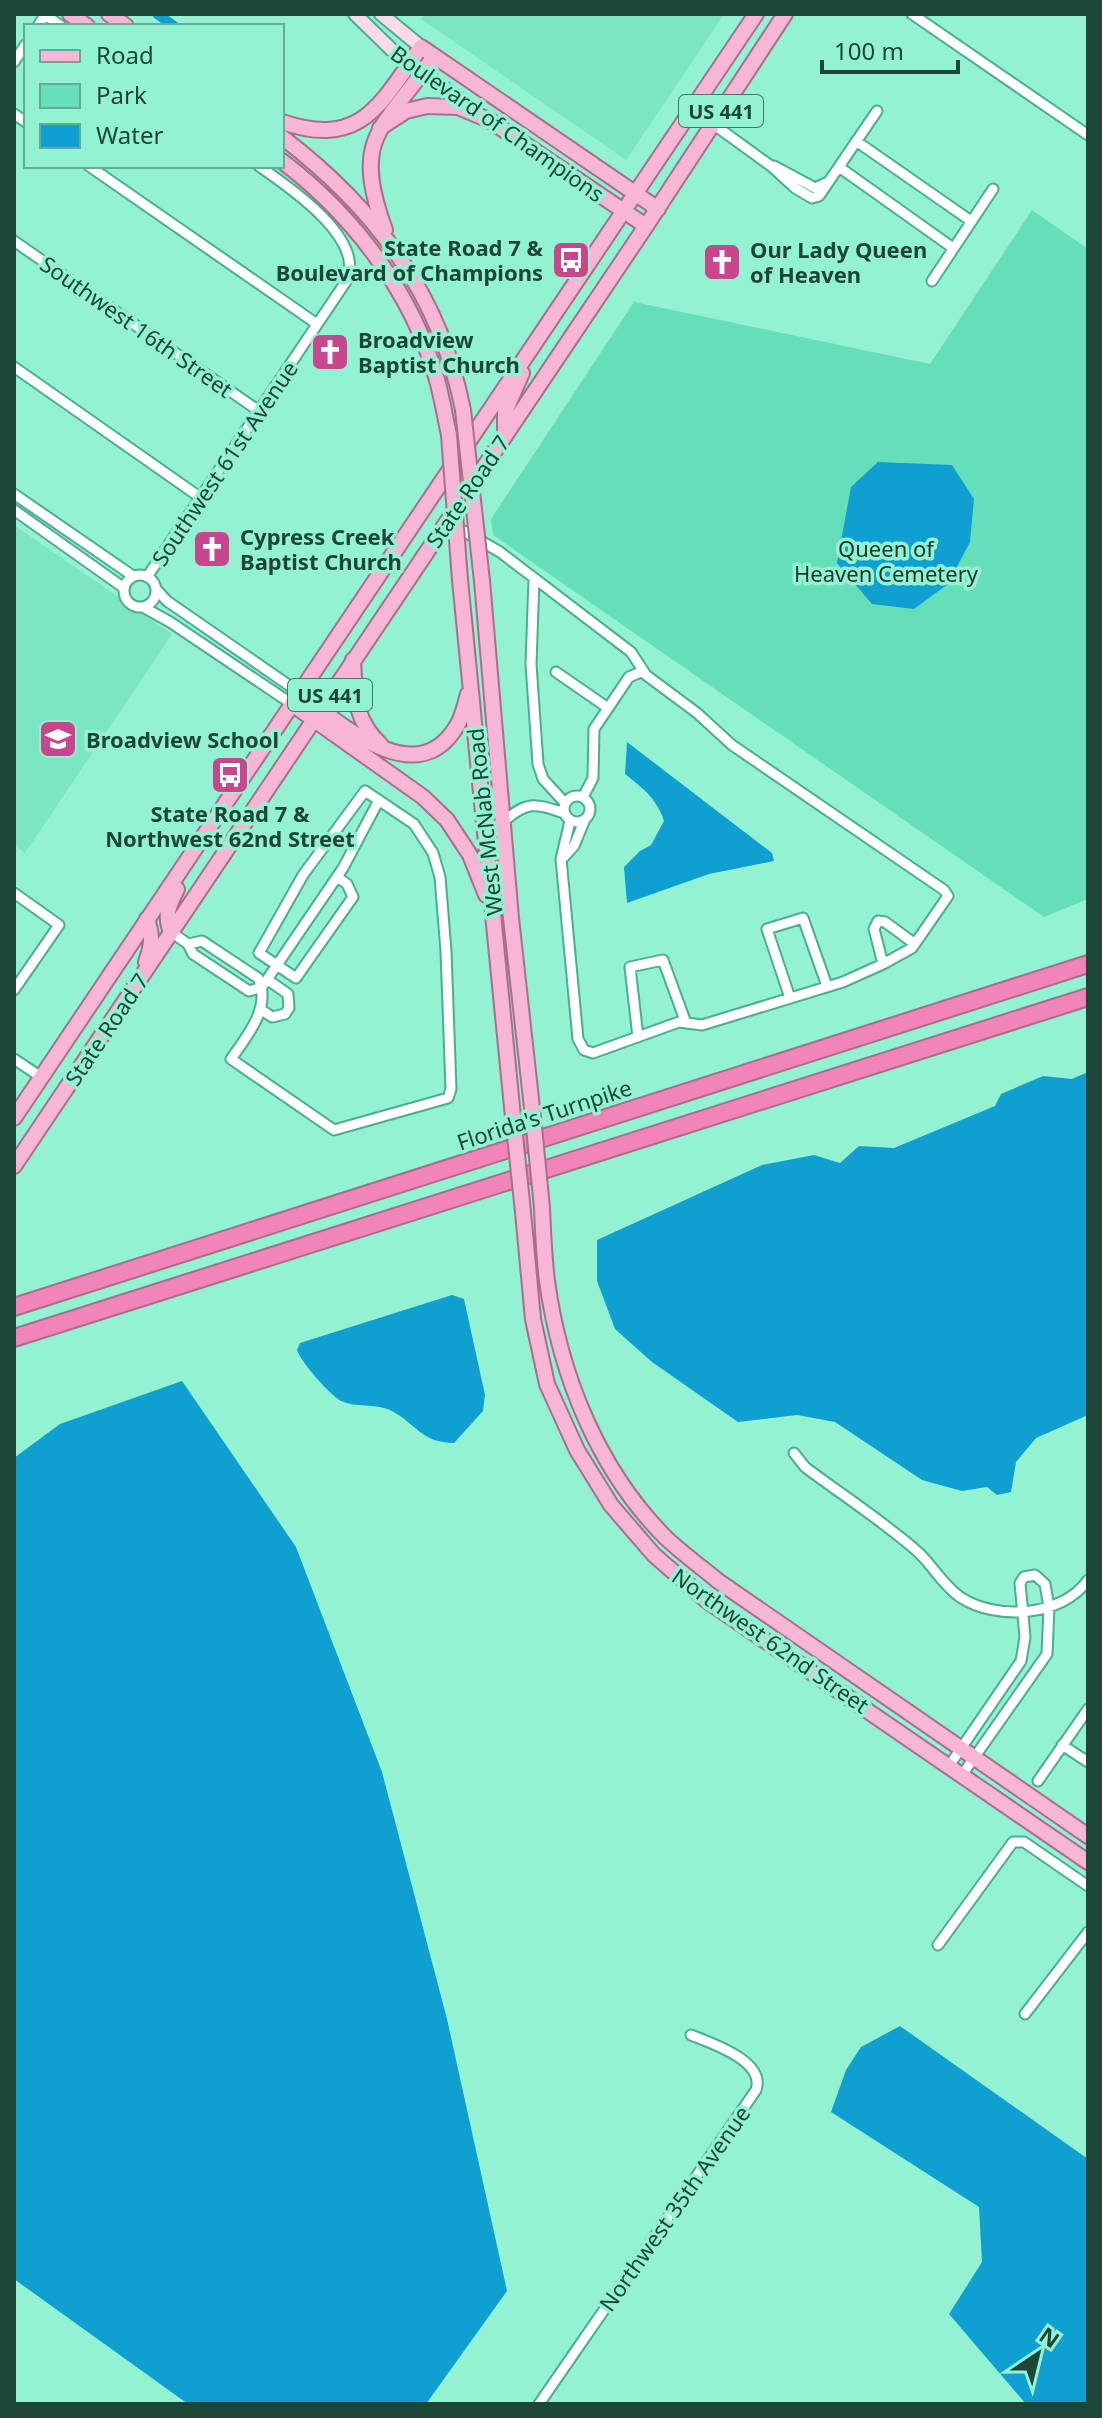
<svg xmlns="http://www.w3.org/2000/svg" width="1102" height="2418" font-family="'Noto Sans',sans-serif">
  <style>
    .built { fill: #7ce6c3 }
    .green { fill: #65dfb9 }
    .water { fill: #109fd1 }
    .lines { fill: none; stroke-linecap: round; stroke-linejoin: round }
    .canal { stroke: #109fd1; stroke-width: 10 }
    .street-casing { stroke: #4cad8f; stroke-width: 13 }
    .secondary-casing { stroke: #4cad8f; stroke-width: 16 }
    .primary-casing { stroke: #a76f8c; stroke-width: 18 }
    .highway-casing { stroke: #a76f8c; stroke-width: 20 }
    .street { stroke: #fff; stroke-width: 9 }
    .secondary { stroke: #fbdaea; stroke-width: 12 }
    .primary { stroke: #f7b6d6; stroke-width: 14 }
    .highway { stroke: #f185ba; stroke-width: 16 }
    .primary-bridge-casing { stroke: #a76f8c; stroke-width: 18; stroke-linecap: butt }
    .primary-bridge { stroke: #f7b6d6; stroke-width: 14 }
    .labels { text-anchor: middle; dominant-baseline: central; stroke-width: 7; stroke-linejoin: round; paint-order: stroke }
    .shield { fill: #92f2d1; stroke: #407966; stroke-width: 2 }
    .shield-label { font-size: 20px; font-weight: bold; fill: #1d4538 }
    .street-label { font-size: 22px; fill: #1d4538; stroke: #92f2d1 }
    .poi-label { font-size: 22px; font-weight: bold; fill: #1d4538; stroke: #92f2d1; text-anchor: start }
    .park-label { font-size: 22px; fill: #1a362d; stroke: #92f2d1 }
  </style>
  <rect width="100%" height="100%" fill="#92f2d1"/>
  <path class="built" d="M 424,14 L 724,14 L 626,160 L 421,19 Z
    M 14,525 L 172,634 L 25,853 L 14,845 Z"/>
  <path class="green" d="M 1032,210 L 1088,249 L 1088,899 L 1044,917 L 493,535 L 491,519 L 634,302 L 930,364 Z"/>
  <path class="water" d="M 878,462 L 952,465 L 974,499 L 970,542 L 948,584 L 914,609 L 872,604 L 837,563 L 851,487 Z
    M 627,742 L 772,853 L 774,861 L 709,874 L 627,903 L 624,867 L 640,851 L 651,845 L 664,821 C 657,799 643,788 625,774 Z
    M 1088,1072 L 1088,1415 L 1036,1438 L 1016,1462 L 1011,1492 L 997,1495 L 987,1487 L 962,1491 L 922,1480 L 835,1422 L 797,1415 L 738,1422 L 652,1362 L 615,1329 L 597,1281 L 597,1240 L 762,1165 L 814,1155 L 840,1163 L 859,1146 L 894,1148 L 995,1106 L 1001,1094 L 1043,1076 L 1072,1079 Z
    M 452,1295 L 464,1299 L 485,1395 L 483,1411 L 454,1443 C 421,1443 416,1423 390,1410 C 375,1403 356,1408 341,1401 C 330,1395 300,1361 297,1350 L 300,1343 Z
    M 182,1381 L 296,1547 L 382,1772 L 447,2019 L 507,2291 L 426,2404 L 188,2404 L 14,2279 L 14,1458 L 60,1424 Z
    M 900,2026 L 1088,2159 L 1088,2404 L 1026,2404 L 949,2314 L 982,2262 L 979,2207 L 831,2112 L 846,2070 L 861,2047 Z"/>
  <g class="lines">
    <path class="canal" d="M 157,14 L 174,26"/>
    <g class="street-casing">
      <path id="street" d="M 44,14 L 61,26
        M 912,14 L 1088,135
        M 38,26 L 45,15
        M 14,62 L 26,44
        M 14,114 L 26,122
        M 713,124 L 771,166 L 795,188 L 812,198 L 819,196 L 877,111
        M 856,141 L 971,221
        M 89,166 L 317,324
        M 774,166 L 815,188 L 828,182
        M 839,167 L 953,248
        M 14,241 L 259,411
        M 932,281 L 993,189
        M 14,367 L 201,498
        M 14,494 L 133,576
        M 14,510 L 124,588
        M 453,525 L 500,552 L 631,652 L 646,675 L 697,713 L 732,745 L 944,890 L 948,896 L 912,948 L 883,964 L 843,982 L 702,1025 L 679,1022 L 593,1053 L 584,1050 L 578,1039 L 561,859 L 570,821
        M124 591a16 16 0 1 1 32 0a16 16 0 1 1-32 0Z
        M 147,577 L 347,280 C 365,238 289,187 259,166
        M 534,579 L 531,664 L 538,764 L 543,779 L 565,803
        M 156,589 L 167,601 L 300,693
        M 143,607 L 170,622 L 292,704
        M 556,672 L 608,708
        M564 809a13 13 0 1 1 26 0a13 13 0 1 1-26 0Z
        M 583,797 L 593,778 L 594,729 L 629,677 L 643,671
        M 503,822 C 527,801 534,803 564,813
        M 564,857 L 574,846 L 585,819
        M 14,893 L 59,925 L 14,990
        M 171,932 L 188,944 L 193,954 L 249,991 L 262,987 L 343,868 L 379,800
        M 188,944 L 202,941 L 258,978 C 272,1007 247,1036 231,1059 L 334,1130 L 448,1098 L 451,1089 L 446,951 L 440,877 L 433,853 L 414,824 L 365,791 L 303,875 L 259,953 L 296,978 L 353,897 L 347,884 L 337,877
        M 883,964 L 874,929 L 878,921 L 885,922 L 915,944
        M 790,998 L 767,929 L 803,918 L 827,986
        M 260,1009 L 272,1017 L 285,1014 L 289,1008 L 288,994 L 268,980
        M 638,1037 L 630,967 L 663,960 L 686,1023
        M 14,1059 L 41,1077
        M 794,1453 L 805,1467 C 842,1495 883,1521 918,1552 C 933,1566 942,1584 960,1597 C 996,1621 1062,1617 1088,1580
        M 1062,1745 L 1088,1762
        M 949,1766 L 1021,1661 L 1025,1637 L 1020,1583 L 1024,1577 L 1035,1575 L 1045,1584 L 1049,1607 L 1047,1654 L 962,1775
        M 1038,1781 L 1088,1709
        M 938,1945 L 1013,1842 L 1024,1842 L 1088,1886
        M 1025,2014 L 1088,1932
        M 539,2404 L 756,2090 C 766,2061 711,2043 691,2035"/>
    </g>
    <g class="secondary-casing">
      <path id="secondary" d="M 355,14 L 395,53 L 474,109
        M 381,14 L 421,47"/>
    </g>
    <g class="primary-casing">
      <path id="primary" d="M 70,14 L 87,26
        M 109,14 L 126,26
        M 282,122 C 362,149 380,104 421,47 L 658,209
        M 380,128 L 406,111 L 427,106 L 458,107 L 489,120 L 646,226
        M 282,137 C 375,208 440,294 463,410
        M 282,161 C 354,216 412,292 437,380 C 442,398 445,417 449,435
        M 385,230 C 350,134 384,130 434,56
        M 505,434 L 505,412 L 522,373
        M 460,580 L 513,1117
        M 482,581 L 511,918 L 533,1117
        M 353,660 C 355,695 354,720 381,745
        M 300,693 C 340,724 418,795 458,724 C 463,715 465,704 468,694
        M 292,704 L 423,797 L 447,820 L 470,855 L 486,895
        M 171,932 C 164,915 169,905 177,889
        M 146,962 C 152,946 153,936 147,919
        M 14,1118 L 756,14
        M 14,1166 L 646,226 L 785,14
        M 542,1208 C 543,1232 544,1257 547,1281 C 560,1375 598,1470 666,1538 C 682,1553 701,1567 718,1581 L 1088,1836
        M 523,1212 L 533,1319 L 547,1384 L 577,1450 L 611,1505 L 654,1555 L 706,1600 L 1088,1862"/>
    </g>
    <g class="highway-casing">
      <path id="highway" d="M 14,1307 L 1088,964
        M 14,1338 L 1088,997"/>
    </g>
    <use href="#street" class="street"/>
    <use href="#secondary" class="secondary"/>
    <use href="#primary" class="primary"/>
    <use href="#highway" class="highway"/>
    <g class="primary-bridge-casing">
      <path id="primary-bridge" d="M 463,410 L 482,581
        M 449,435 L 460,580
        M 513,1117 L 523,1212
        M 533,1117 L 542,1208"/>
    </g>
    <use href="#primary-bridge" class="primary-bridge"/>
  </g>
  <defs>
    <g id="bus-square" transform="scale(2)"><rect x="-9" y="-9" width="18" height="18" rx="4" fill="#c8468d" stroke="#92f2d1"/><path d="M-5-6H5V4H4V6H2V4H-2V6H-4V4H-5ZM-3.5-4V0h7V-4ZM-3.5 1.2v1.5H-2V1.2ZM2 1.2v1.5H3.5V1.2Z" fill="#fff"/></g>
    <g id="church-square" transform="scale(2)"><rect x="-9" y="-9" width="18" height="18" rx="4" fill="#c8468d" stroke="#92f2d1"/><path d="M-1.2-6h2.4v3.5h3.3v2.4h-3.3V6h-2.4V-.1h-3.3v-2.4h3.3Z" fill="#fff"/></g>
    <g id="school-square" transform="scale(2)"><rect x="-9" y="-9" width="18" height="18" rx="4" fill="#c8468d" stroke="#92f2d1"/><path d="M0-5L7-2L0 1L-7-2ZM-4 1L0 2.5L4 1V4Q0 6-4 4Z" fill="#fff"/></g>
  </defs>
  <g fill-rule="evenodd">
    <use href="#bus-square" x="571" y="260"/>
    <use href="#church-square" x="722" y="262"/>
    <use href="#church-square" x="330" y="352"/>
    <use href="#church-square" x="212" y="549"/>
    <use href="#school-square" x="58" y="739"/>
    <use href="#bus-square" x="230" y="775"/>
  </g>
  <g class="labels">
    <g class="shield">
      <rect x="679" y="95" width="84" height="32" rx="6"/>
      <rect x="288" y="679" width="84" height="32" rx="6"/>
    </g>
    <g class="shield-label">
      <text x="721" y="111">US 441</text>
      <text x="330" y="695">US 441</text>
    </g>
    <g class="street-label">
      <text transform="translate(498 123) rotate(35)">Boulevard of Champions</text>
      <text transform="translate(137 326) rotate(35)">Southwest 16th Street</text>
      <text transform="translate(224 463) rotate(-56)">Southwest 61st Avenue</text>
      <text transform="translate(467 491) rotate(-56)">State Road 7</text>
      <text transform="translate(484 822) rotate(-96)">West McNab Road</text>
      <text transform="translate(106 1029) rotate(-56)">State Road 7</text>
      <text transform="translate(544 1114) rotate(-18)">Florida's Turnpike</text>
      <text transform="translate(771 1640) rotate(35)">Northwest 62nd Street</text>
      <text transform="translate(674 2208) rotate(-55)">Northwest 35th Avenue</text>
    </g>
    <g class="poi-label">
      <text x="543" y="247" text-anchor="end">State Road 7 &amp;<tspan x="543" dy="25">Boulevard of Champions</tspan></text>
      <text x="750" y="249">Our Lady Queen<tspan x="750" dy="25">of Heaven</tspan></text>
      <text x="358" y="339">Broadview<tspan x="358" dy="25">Baptist Church</tspan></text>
      <text x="240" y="536">Cypress Creek<tspan x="240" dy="25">Baptist Church</tspan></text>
      <text x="86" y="739">Broadview School</text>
      <text x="230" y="813" text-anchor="middle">State Road 7 &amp;<tspan x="230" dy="25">Northwest 62nd Street</tspan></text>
    </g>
    <g class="park-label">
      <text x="886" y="548">Queen of<tspan x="886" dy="25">Heaven Cemetery</tspan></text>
    </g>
  </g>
  <rect width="1102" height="2418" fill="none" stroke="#1d4538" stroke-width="32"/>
  <rect x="24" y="24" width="260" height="144" fill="#92f2d1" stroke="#63ad94" stroke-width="2"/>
  <rect x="40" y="50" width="40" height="12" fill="#f7b6d6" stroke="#63ad94" stroke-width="2"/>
  <text x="96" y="64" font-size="24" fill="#1d4538">Road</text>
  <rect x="40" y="84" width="40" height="24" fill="#65dfb9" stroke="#63ad94" stroke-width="2"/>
  <text x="96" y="104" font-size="24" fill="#1d4538">Park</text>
  <rect x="40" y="124" width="40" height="24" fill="#109fd1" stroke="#63ad94" stroke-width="2"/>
  <text x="96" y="144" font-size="24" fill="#1d4538">Water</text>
  <g transform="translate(1038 2354) rotate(35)" stroke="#92f2d1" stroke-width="6" paint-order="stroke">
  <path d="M0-6L14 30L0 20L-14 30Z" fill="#1d4538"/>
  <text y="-12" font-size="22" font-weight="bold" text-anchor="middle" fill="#1d4538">N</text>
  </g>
  <path d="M822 60v12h136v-12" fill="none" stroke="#1d4538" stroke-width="4"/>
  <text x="834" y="60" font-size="24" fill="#1d4538" stroke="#92f2d1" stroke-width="6" paint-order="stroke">100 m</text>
</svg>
